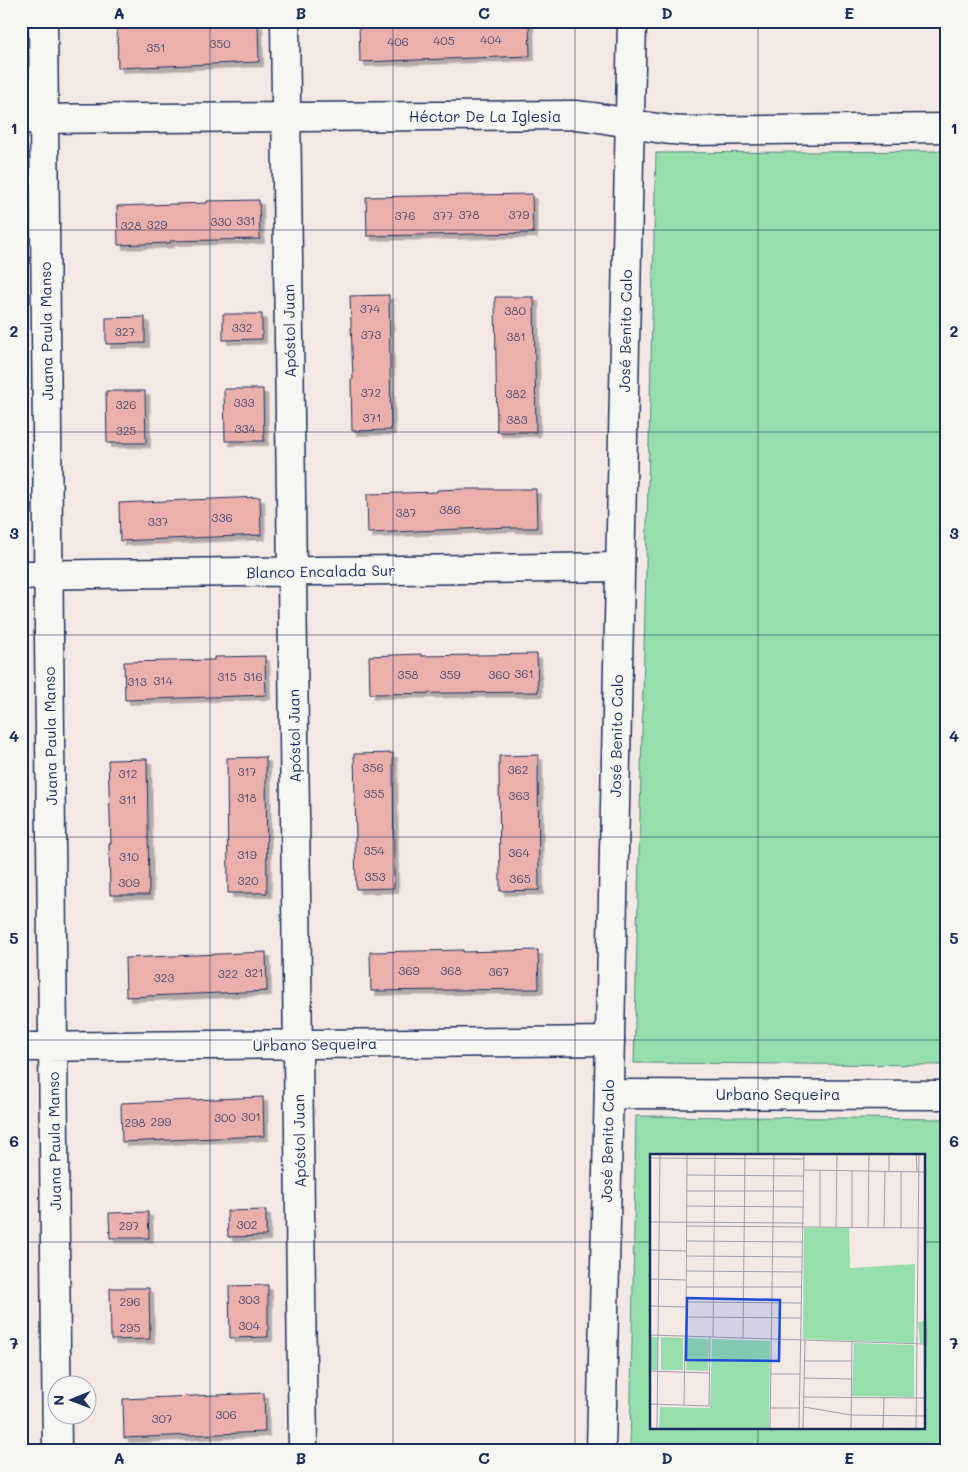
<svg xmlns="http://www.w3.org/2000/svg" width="968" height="1472" font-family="Mali,sans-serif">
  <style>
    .green { fill: #96deac; stroke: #588685; fill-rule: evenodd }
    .building { fill: #ebb0ac; stroke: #1b2f5e; filter: url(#shadow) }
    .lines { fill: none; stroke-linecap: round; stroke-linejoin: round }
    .street-casing { stroke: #1b2f5e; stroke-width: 31 }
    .secondary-casing { stroke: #1b2f5e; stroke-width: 31 }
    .street { stroke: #f6f6f2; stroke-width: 28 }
    .secondary { stroke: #f6f6f2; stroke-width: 28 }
    .grid { fill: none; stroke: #1b2f5e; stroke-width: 1; stroke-opacity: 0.55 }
    .labels { text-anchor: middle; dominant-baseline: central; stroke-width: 4; stroke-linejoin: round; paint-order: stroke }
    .number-label { font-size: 12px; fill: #4f4f72 }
    .street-label { font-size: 15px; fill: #1b2f5e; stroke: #f6f6f2 }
    .inset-road { fill: none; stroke: #9d9eae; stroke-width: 1 }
    .view { fill: #1d4ed8; fill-opacity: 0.15; stroke: #1d4ed8; stroke-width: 2.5 }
    .inset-edge { fill: none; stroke: #1b2f5e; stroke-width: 2.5 }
    .neatline { fill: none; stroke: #1b2f5e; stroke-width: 2 }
    .grid-label { font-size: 16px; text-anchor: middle; font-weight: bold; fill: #1b2f5e }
  </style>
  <defs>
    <filter id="shadow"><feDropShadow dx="4.5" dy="4.5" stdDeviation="0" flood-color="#0004"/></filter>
  </defs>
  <rect width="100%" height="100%" fill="#f4e8e4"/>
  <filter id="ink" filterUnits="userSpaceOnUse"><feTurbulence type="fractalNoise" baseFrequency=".02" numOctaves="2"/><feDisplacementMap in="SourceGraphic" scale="10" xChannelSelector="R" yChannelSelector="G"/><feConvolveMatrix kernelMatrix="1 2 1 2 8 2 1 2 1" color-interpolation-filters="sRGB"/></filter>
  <g filter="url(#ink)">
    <path class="green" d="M 947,151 L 947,1065 L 634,1063 L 656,153 Z
      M 636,1116 L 947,1119 L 947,1451 L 630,1451 ZM 652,1156 L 924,1156 L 924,1428 L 652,1428 Z"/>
    <path class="building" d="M 436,21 L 529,21 L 530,56 L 360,62 L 359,23 Z
      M 258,23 L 259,62 L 118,68 L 117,29 Z
      M 532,194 L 533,233 L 367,236 L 366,197 Z
      M 259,200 L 260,239 L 170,241 L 170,243 L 118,245 L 117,206 L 207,203 L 207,201 Z
      M 389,295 L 391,430 L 352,431 L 351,379 L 353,379 L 350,296 Z
      M 495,297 L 534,297 L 536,432 L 497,432 Z
      M 223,314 L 262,314 L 262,339 L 223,340 Z
      M 145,317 L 145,343 L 106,344 L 106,318 Z
      M 224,389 L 263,389 L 264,441 L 225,441 Z
      M 106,391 L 145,391 L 146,443 L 107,443 Z
      M 463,489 L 536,489 L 537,528 L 511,528 L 511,527 L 368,533 L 367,494 L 437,492 L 437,490 Z
      M 260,497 L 261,535 L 120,541 L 119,503 Z
      M 421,654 L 421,656 L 537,654 L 538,692 L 370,694 L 369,656 Z
      M 265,656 L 266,695 L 125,700 L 124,662 L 214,660 L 214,657 Z
      M 393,753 L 394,888 L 356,889 L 355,838 L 356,838 L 354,754 Z
      M 538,755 L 539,890 L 500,891 L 499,756 Z
      M 266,757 L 267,893 L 228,893 L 227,758 Z
      M 147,759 L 149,895 L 110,895 L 109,843 L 111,843 L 108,760 Z
      M 463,950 L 463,952 L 538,950 L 539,989 L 371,991 L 370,952 Z
      M 266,952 L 267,991 L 126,997 L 125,958 Z
      M 263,1097 L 264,1136 L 122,1142 L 121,1103 Z
      M 266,1210 L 266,1236 L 228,1237 L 227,1211 Z
      M 148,1212 L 149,1238 L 110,1238 L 109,1213 Z
      M 268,1285 L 268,1337 L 230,1338 L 229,1286 Z
      M 110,1288 L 149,1288 L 150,1339 L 111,1340 Z
      M 264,1393 L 265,1432 L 124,1438 L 123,1399 Z"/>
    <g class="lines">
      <g class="street-casing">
        <path id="street" d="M 43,21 L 57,1451
          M 285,21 L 303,1451
          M 21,119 L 573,115 C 612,117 648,130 687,131 L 947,128
          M 21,575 L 620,567
          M 21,1047 L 610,1041
          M 609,1094 L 947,1095"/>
      </g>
      <g class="secondary-casing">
        <path id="secondary" d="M 601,1451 L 632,21"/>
      </g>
      <use href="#street" class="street"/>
      <use href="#secondary" class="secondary"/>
    </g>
  </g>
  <path class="grid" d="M 210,21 L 210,1451M 393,21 L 393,1451M 575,21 L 575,1451M 758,21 L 758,1156M 21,230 L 947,230M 21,432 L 947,432M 21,635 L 947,635M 21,837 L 947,837M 21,1040 L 947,1040M 21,1242 L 652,1242M 924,1242 L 947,1242M 758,1428 L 758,1451"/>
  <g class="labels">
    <g class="number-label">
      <text x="491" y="39">404</text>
      <text x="444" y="40">405</text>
      <text x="398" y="41">406</text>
      <text x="220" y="43">350</text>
      <text x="156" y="47">351</text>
      <text x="469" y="214">378</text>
      <text x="519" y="214">379</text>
      <text x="405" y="215">376</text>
      <text x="443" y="215">377</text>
      <text x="246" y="220">331</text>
      <text x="221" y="221">330</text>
      <text x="157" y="224">329</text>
      <text x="131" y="225">328</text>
      <text x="370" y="308">374</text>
      <text x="515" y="310">380</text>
      <text x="242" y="327">332</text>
      <text x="125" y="331">327</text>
      <text x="371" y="334">373</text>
      <text x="516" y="336">381</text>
      <text x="371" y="392">372</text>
      <text x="516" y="393">382</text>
      <text x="244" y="402">333</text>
      <text x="126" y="404">326</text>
      <text x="372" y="417">371</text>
      <text x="517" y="419">383</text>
      <text x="245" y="428">334</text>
      <text x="126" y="430">325</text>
      <text x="450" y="509">386</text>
      <text x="406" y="512">387</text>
      <text x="222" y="517">336</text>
      <text x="158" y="521">337</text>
      <text x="524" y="673">361</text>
      <text x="408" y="674">358</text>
      <text x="450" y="674">359</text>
      <text x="499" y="674">360</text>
      <text x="227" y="676">315</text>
      <text x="253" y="676">316</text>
      <text x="163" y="680">314</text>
      <text x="137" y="681">313</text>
      <text x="373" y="767">356</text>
      <text x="518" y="769">362</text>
      <text x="247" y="771">317</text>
      <text x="128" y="773">312</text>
      <text x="374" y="793">355</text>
      <text x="519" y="795">363</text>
      <text x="247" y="797">318</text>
      <text x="128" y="799">311</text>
      <text x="374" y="850">354</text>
      <text x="519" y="852">364</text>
      <text x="247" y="854">319</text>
      <text x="129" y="856">310</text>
      <text x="375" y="876">353</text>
      <text x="520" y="878">365</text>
      <text x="248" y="880">320</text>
      <text x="129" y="882">309</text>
      <text x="409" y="970">369</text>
      <text x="451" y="970">368</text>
      <text x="499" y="971">367</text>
      <text x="254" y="972">321</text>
      <text x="228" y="973">322</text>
      <text x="164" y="977">323</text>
      <text x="251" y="1116">301</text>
      <text x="225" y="1117">300</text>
      <text x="161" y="1121">299</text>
      <text x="135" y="1122">298</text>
      <text x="247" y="1224">302</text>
      <text x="129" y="1225">297</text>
      <text x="249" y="1299">303</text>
      <text x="130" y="1301">296</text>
      <text x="249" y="1325">304</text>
      <text x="130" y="1327">295</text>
      <text x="226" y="1414">306</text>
      <text x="162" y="1418">307</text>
    </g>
    <g class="street-label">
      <text x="485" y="116">Héctor De La Iglesia</text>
      <text transform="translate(46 331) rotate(-91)">Juana Paula Manso</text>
      <text transform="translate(289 331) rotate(-91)">Apóstol Juan</text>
      <text transform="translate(625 331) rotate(-89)">José Benito Calo</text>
      <text transform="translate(321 571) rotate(-1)">Blanco Encalada Sur</text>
      <text transform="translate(50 736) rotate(-91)">Juana Paula Manso</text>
      <text transform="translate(294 736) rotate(-91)">Apóstol Juan</text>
      <text transform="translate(616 736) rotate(-89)">José Benito Calo</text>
      <text transform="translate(315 1044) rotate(-1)">Urbano Sequeira</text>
      <text x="778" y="1094">Urbano Sequeira</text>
      <text transform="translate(54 1141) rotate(-91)">Juana Paula Manso</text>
      <text transform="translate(299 1141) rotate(-91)">Apóstol Juan</text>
      <text transform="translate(607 1141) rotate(-89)">José Benito Calo</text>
    </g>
  </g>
  <g transform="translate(650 1154)">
    <rect width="275" height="275" fill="#f4e8e4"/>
    <path d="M 154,74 L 199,74 L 200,114 L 265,110 L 264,189 L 153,185 ZM 275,167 L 275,189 L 270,189 L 268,168 ZM 0,183 L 8,183 L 8,216 L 0,216 ZM 11,183 L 33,184 L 33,216 L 11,216 ZM 37,184 L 59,185 L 58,217 L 36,216 ZM 62,185 L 120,187 L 119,275 L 9,275 L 10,253 L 60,254 ZM 204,189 L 264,191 L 264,243 L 202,242 Z" fill="#96deac"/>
    <path class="inset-road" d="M 266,0 L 267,17M 0,4 L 154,5M 154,16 L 275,18M 239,17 L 239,0M 37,21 L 154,22M 37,37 L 154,37M 37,52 L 154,53M 0,68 L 154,69M 36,72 L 275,74M 170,73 L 170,16M 186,73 L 187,0M 202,73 L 202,17M 218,74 L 219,0M 234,74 L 235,17M 251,74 L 251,17M 36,87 L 153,88M 0,96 L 36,97M 36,102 L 152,103M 36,117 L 152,118M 0,125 L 36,126M 36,133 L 152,133M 36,148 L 152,149M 0,152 L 36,153M 36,163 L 151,164M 0,181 L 275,190M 36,182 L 37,0M 63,183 L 65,0M 93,185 L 95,0M 154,207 L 201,207M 0,217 L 59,219M 121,220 L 150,220M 154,224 L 201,225M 154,243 L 275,244M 0,250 L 59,252 L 60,183M 34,251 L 35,182M 154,253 L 201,261 L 275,262M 120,254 L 150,254M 7,275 L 10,0M 120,275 L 124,0M 149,275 L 154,0M 153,275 L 155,187M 201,275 L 202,188M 233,275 L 234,244M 266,275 L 269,0"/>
    <path class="view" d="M 37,144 L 130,146 L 129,207 L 36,206 Z"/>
    <rect width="275" height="275" class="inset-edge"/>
  </g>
  <rect width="968" height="1472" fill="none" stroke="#f6f6f2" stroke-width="55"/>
  <g transform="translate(72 1400) rotate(269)"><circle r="24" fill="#f6f6f2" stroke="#9ea6b7"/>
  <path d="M0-4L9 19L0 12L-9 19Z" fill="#1b2f5e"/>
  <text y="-8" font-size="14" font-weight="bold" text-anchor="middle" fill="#1b2f5e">N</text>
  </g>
  <rect x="28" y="28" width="912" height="1416" class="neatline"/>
  <g class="grid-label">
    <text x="119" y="19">A</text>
    <text x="301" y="19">B</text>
    <text x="484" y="19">C</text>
    <text x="667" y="19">D</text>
    <text x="849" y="19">E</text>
    <text x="14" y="134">1</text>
    <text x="954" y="134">1</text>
    <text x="14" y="337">2</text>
    <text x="954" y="337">2</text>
    <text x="14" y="539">3</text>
    <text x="954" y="539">3</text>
    <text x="14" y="742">4</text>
    <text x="954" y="742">4</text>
    <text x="14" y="944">5</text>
    <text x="954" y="944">5</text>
    <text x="14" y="1147">6</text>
    <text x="954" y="1147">6</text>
    <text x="14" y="1349">7</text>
    <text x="954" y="1349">7</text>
    <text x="119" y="1464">A</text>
    <text x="301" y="1464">B</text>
    <text x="484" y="1464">C</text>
    <text x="667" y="1464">D</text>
    <text x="849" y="1464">E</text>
  </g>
</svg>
